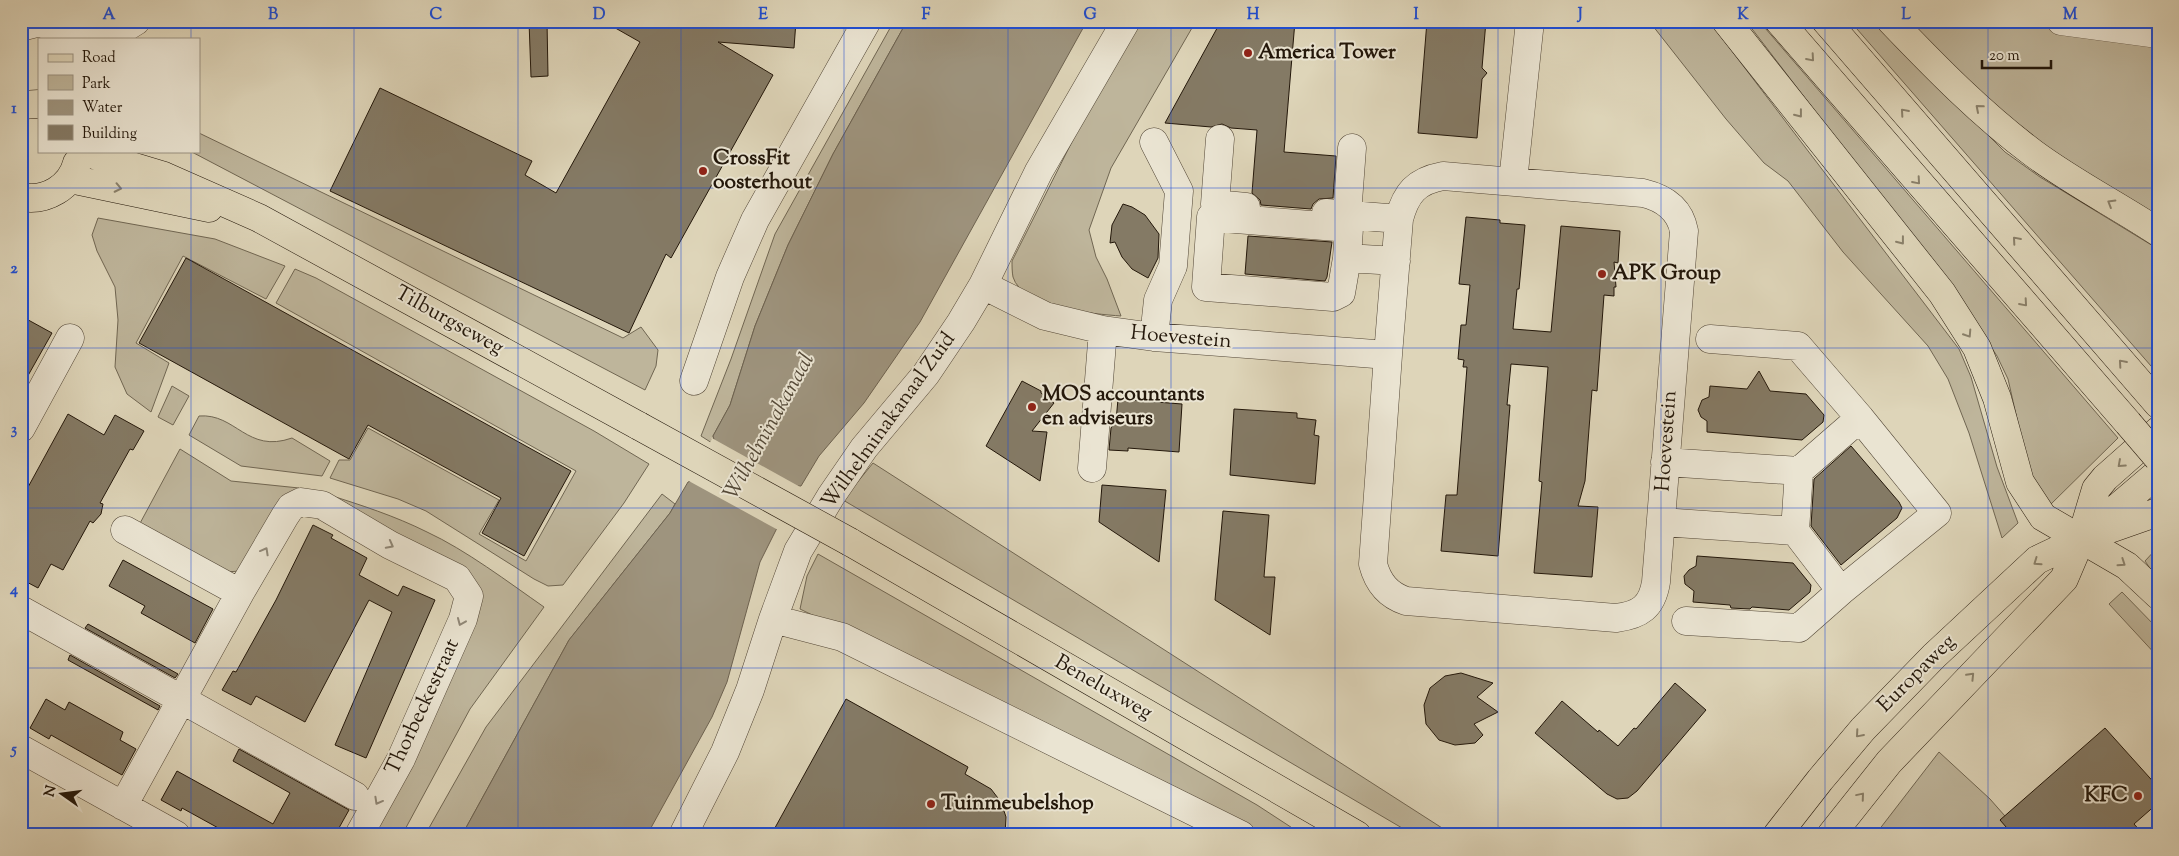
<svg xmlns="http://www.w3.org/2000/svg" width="2179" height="856" font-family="'Sorts Mill Goudy',serif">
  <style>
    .green { fill: #beb59b; stroke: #706652 }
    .water { fill: #9e947e; stroke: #6d6250 }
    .pier { fill: #ded5b9 }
    .building { fill: #847a65; stroke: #23170a }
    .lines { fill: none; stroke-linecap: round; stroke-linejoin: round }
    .minor-casing { stroke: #524636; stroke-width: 29 }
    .major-casing { stroke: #23170a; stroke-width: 29 }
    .highway-casing { stroke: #23170a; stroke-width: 29 }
    .minor { stroke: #eae4d2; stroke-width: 28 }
    .major { stroke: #ded5b9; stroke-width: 28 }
    .highway { stroke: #ded5b9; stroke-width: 28 }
    .major-bridge-casing { stroke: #23170a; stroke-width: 29; stroke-linecap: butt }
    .highway-bridge-casing { stroke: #23170a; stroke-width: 29; stroke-linecap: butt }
    .major-bridge { stroke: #ded5b9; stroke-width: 28 }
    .highway-bridge { stroke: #ded5b9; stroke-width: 28 }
    .oneway { stroke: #8a806a }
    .oneway2 { stroke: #908878 }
    .grid { fill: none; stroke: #1d4ed8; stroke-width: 1; stroke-opacity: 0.55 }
    .poi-dot { fill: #8f2418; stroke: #eae4d2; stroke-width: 2 }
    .labels { text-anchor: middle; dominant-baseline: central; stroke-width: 4; stroke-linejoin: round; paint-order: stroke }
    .poi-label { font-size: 21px; font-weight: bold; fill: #23170a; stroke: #eae4d2; text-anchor: start }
    .street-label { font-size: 21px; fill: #23170a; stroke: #eae4d2 }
    .water-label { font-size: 22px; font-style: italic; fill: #544938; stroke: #eae4d2 }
    .neatline { fill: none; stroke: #1d4ed8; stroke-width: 2 }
    .grid-label { font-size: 16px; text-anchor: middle; font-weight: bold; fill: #1d4ed8 }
  </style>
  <rect width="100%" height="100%" fill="#ded5b9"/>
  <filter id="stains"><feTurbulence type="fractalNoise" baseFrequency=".004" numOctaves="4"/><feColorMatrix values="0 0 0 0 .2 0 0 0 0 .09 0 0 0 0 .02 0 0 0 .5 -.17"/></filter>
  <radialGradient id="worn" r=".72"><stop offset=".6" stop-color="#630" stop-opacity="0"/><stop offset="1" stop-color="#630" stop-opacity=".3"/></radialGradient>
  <path class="green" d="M 894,21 L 907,21 L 833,154 L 788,245 L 755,326 L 730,405 L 713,436 L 714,439 L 712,443 L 701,436 L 731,359 L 775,234 Z
    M 1140,21 L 1196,21 L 1111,168 L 1089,230 L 1096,257 L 1107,279 L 1121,316 C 1094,314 1022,308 1013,277 C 1012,272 1012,266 1012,261 L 1096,94 Z
    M 1649,21 L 1709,21 L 1959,349 L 1971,377 L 1997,467 L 2018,523 L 2002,538 L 1969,433 L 1948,379 L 1928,346 L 1843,252 L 1788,181 L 1764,163 L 1726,119 Z
    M 1746,21 L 1759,21 L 2118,438 L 2049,506 L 2035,488 L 2027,463 L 2008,379 L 1997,356 L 1962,303 Z
    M 1850,21 L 1874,21 L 2005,152 L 2040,177 L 2158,249 L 2158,374 Z
    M 1905,21 L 2066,21 L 2158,34 L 2158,219 L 2041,147 Z
    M 199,133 L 623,338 L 641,327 L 658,350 L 656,366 L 645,390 L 190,151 L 199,151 Z
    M 98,218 L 215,239 L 285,266 L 266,299 L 183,256 L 136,343 L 169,363 L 151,412 L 127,394 L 115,367 L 118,320 L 115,287 L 97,251 L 92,235 Z
    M 295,269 L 316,278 L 594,431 L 649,464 L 624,503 L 563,585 L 548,586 L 534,579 L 426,511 L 398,499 L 330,478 L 339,460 L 350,460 L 368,428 L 499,500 L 479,534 L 526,561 L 576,471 L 276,303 Z
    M 172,386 L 189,396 L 173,425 L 158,417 Z
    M 199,416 C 236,413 247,454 292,438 L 330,461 L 322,476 L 241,466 L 189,435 Z
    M 180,449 L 231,481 L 299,488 L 279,504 L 243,571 L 222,572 L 138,527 Z
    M 873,463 L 1453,835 L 1414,835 L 843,500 Z
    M 326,494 C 361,505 395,516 427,532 C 466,550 508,582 544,607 L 470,709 L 402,835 L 366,835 L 477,601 Z
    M 662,494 L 675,504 L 670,513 L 569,640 L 462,835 L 425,835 L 486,727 Z
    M 2158,547 L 2158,580 L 2145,561 Z
    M 818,554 L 1257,805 L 1303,835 L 1246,835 L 1096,754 L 800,609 L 807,576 Z
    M 2122,592 L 2158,629 L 2158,657 L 2109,604 Z
    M 1939,752 L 1990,799 L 2019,832 L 2016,835 L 1875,835 Z"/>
  <path class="water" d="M 907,21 L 1087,21 L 920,322 L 864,403 L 819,456 L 801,486 L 798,486 L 760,562 L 727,682 L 712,717 L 647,835 L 462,835 L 569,640 L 670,513 L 688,482 L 691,481 L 714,439 L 713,436 L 730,405 L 755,326 L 788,245 L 833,154 Z"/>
  <path class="pier" d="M 710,437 L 802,488 L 800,488 L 779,529 L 780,531 L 687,480 L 689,480 L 712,439 Z"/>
  <path class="building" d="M 529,21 L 547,21 L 548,76 L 531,77 Z
    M 603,21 L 796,21 L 794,48 L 718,42 L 773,75 L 671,258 L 666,254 L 629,333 L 330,191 L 380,88 L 532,161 L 525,175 L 556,193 L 640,42 Z
    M 1221,21 L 1295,21 L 1284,152 L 1336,156 L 1333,198 L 1319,199 L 1313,204 L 1311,209 L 1261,205 L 1260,200 L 1252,193 L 1257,130 L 1231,128 L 1222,124 L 1211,127 L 1165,123 Z
    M 1427,21 L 1486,21 L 1482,68 L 1487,73 L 1482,79 L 1477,138 L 1418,133 Z
    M 1123,204 L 1132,207 L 1145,215 L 1159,234 L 1158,258 L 1148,278 L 1132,269 L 1122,257 L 1115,242 L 1110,243 L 1112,225 Z
    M 1466,217 L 1500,220 L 1500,223 L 1525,225 L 1519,289 L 1517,289 L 1513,329 L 1551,332 L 1561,226 L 1620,231 L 1618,263 L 1614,262 L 1616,287 L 1614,287 L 1614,296 L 1604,295 L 1597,391 L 1592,390 L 1585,481 L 1578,506 L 1598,507 L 1592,577 L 1534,573 L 1542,482 L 1539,481 L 1548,367 L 1511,364 L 1507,405 L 1510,405 L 1498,556 L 1441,551 L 1446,495 L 1457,495 L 1467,367 L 1463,367 L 1464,360 L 1458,359 L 1461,325 L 1466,325 L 1470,285 L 1459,284 Z
    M 1248,236 L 1332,242 L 1327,277 L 1325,281 L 1245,274 Z
    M 186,258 L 571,471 L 524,556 L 482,533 L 501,498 L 368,425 L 349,459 L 139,343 Z
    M 21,316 L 52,333 L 21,388 Z
    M 1759,371 L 1770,391 L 1806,394 L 1824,415 L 1823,422 L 1802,440 L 1707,432 L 1707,421 L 1701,417 L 1698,410 L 1702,400 L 1709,397 L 1710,386 L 1747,389 Z
    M 1022,381 L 1041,391 L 1041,393 L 1054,403 L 1032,431 L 1047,432 L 1040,481 L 986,446 Z
    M 1118,399 L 1182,404 L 1179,452 L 1128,448 L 1128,451 L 1109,450 L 1111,428 L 1116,421 Z
    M 1234,409 L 1297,413 L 1297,418 L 1316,420 L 1314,435 L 1319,436 L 1315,484 L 1230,475 Z
    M 68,414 L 104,435 L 115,415 L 144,431 L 133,450 L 130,449 L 100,503 L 103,504 L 101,514 L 93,523 L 90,521 L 63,570 L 51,564 L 38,588 L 21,579 L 21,500 Z
    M 1851,446 L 1899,502 L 1902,508 L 1897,518 L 1841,565 L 1811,526 L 1814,479 Z
    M 1102,485 L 1166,490 L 1159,562 L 1099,522 Z
    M 1223,511 L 1269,515 L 1264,577 L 1275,577 L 1270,635 L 1215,600 Z
    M 313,525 L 333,535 L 331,538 L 367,558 L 359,575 L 398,596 L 403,586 L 435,600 L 366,758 L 335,745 L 392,612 L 369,600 L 305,722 L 256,696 L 251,705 L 222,690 L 233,671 L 236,672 L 276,600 Z
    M 1697,556 L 1793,563 L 1811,585 L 1810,592 L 1789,610 L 1752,607 L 1750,609 L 1731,608 L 1730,605 L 1693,602 L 1694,591 L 1685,584 L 1684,576 L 1689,570 L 1696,566 Z
    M 123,560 L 213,609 L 195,643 L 141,613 L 145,606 L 109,586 Z
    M 88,624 L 178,674 L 175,678 L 85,628 Z
    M 70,655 L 160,706 L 158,710 L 68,660 Z
    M 1461,673 L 1493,683 L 1477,697 L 1498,712 L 1474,724 L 1483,735 L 1475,743 L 1455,745 L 1439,740 L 1426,724 L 1424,705 L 1430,688 L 1445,676 Z
    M 1675,683 L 1706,710 L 1637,791 L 1628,798 L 1617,799 L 1607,794 L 1535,733 L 1562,701 L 1598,732 L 1599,730 L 1618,746 L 1634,728 L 1636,729 Z
    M 46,699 L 65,710 L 69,702 L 123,732 L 120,740 L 136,749 L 122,775 L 51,735 L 49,739 L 30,728 Z
    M 846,699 L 968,767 L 965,774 L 991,789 L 1001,802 L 1006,817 L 1005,835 L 771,835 Z
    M 2105,728 L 2158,787 L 2158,803 L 2134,824 L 2144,835 L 2013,835 L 2000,820 Z
    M 239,749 L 349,810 L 335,835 L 231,835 L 182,808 L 181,811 L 161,800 L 177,771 L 273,824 L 290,793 L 233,761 Z"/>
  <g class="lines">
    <g class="minor-casing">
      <path id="minor" d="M 2061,21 L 2158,34
        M 21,27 L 41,22 L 71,39
        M 71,39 L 94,21
        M 107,39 L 136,21
        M 1220,139 L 1215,204 L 1246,207
        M 1513,181 L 1530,21
        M 1326,213 L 1399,219
        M 1347,215 L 1352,148
        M 1347,258 L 1349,228 L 1211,217 L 1206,287 L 1333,297 L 1341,293 L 1347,258 L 1396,261
        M 983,285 L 1045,316 L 1103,330 L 1154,337 L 1388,355 L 1373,564 C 1378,583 1388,595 1406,601 L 1616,618 C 1640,615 1652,607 1656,582 L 1684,231 C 1680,209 1664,198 1643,193 L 1443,176 C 1416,181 1406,193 1399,219 L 1388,355
        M 1154,337 L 1158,300 L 1173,266 L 1179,191 L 1154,142
        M 1710,339 L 1798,346 L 1860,418 L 1799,471
        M 694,381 L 730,277 L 755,220 L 867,21
        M 21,428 L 70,338
        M 1092,468 L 1103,330
        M 1661,522 L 1795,531 L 1799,471 L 1665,462
        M 1841,591 L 1937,513 L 1860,418
        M 240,593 L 285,516 L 291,507 L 301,502 L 322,505 L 390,545 L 457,578 L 469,596 L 463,619 L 401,759 L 359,835
        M 21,610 L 355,796
        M 773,619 L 842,637 L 1241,835
        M 1686,621 L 1799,628 L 1841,591 L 1795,531
        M 21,749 L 176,835
        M 123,806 L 240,593 L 125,530
        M 683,835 L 725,752 L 750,690 L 773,619 L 798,551 L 831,496 L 864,448 L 926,374 L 961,322 L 983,285 L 1039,171 L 1126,21"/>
    </g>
    <g class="major-casing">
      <path id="major" d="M 21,105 L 39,104
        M 81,151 L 164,176 L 259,218 L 639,426
        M 70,179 L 209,208
        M 21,197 C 46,202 71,187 77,163
        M 2091,530 L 2158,473
        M 850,542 L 1357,835
        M 1777,835 L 1820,780 L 1863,729 L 1934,656 L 2037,560 L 2081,539 L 2158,512
        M 1831,835 L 1889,762 L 2064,579 L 2081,539 L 2096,489 L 2105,478 L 2158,431"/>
    </g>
    <g class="highway-casing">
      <path id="highway" d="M 1726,21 L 1942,293 L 1977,348 L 1997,398 L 2020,482 L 2043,517 L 2127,566 L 2158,595
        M 1779,21 L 2128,423
        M 1826,21 L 2158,404
        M 1891,21 C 1936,68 1981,114 2033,153 C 2072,182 2117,205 2158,232"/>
    </g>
    <use href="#minor" class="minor"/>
    <use href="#major" class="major"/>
    <use href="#highway" class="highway"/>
    <g class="major-bridge-casing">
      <path id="major-bridge" d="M 639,426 L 850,542"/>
    </g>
    <g class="highway-bridge-casing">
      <path id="highway-bridge" d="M 2128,423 L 2158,458"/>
    </g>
    <use href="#major-bridge" class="major-bridge"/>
    <use href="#highway-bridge" class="highway-bridge"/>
  </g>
  <defs><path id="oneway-chevron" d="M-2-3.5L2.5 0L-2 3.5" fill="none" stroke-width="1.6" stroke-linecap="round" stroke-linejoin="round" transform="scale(1.25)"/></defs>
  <g class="oneway">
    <use href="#oneway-chevron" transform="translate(1811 58) rotate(49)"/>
    <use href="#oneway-chevron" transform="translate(1979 108) rotate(-139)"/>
    <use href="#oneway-chevron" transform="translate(1904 112) rotate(-131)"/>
    <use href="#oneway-chevron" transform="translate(1799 114) rotate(52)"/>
    <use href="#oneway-chevron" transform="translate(1917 181) rotate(49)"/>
    <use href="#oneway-chevron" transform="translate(118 188) rotate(12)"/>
    <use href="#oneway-chevron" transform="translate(2111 203) rotate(-149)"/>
    <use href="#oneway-chevron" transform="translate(2016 240) rotate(-131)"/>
    <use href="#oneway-chevron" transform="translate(1901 241) rotate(52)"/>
    <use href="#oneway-chevron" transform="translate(2024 303) rotate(49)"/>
    <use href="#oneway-chevron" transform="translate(1968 334) rotate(57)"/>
    <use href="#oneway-chevron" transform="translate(2122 363) rotate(-131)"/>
    <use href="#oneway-chevron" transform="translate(2121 464) rotate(138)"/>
    <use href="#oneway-chevron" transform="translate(2037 562) rotate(145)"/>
    <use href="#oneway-chevron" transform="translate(2122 563) rotate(34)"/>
    <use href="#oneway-chevron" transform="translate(1971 676) rotate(-46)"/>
    <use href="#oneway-chevron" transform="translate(1859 734) rotate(131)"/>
    <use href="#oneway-chevron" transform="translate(1861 796) rotate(-50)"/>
  </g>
  <g class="oneway2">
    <use href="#oneway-chevron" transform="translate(390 545) rotate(28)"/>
    <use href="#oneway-chevron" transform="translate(265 551) rotate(-61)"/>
    <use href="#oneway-chevron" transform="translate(461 622) rotate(113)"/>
    <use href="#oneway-chevron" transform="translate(378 801) rotate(119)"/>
  </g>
  <path class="grid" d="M 191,21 L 191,39M 354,21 L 354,835M 518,21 L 518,835M 681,21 L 681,835M 844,21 L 844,835M 1008,21 L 1008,835M 1171,21 L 1171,835M 1335,21 L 1335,835M 1498,21 L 1498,835M 1661,21 L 1661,835M 1825,21 L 1825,835M 1988,21 L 1988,835M 191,151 L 191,835M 21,188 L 2158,188M 21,348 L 2158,348M 21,508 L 2158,508M 21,668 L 2158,668"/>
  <g class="poi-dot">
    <circle cx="1248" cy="53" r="5"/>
    <circle cx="703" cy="171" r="5"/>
    <circle cx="1602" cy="274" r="5"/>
    <circle cx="1032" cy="407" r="5"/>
    <circle cx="2138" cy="796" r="5"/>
    <circle cx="931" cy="804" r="5"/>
  </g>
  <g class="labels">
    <g class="poi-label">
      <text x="1258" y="53">America Tower</text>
      <text x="713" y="159">CrossFit<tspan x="713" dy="24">oosterhout</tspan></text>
      <text x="1612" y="274">APK Group</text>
      <text x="1042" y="395">MOS accountants<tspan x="1042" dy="24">en adviseurs</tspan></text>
      <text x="2128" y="796" text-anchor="end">KFC</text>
      <text x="941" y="804">Tuinmeubelshop</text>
    </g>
    <g class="street-label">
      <text transform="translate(449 321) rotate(29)">Tilburgseweg</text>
      <text transform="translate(1181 338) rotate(5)">Hoevestein</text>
      <text transform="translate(889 421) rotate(-54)">Wilhelminakanaal Zuid</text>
      <text transform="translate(1667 441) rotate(-86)">Hoevestein</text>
      <text transform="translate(1917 674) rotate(-45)">Europaweg</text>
      <text transform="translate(1103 688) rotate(30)">Beneluxweg</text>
      <text transform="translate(423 707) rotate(-65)">Thorbeckestraat</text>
    </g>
    <g class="water-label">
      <text transform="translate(770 427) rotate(-61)">Wilhelminakanaal</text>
    </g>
  </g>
  <rect width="2179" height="856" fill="none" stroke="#ded5b9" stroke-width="55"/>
  <rect x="38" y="38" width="162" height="115" fill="#eae4d2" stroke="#9a9282"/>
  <rect x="48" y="54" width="25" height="8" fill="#ded5b9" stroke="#9a9282"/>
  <text x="82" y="62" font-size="15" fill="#23170a">Road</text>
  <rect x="48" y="75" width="25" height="15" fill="#beb59b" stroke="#9a9282"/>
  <text x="82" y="88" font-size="15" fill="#23170a">Park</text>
  <rect x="48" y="100" width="25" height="15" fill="#9e947e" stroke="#9a9282"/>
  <text x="82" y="112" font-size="15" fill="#23170a">Water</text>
  <rect x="48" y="125" width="25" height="15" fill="#847a65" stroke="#9a9282"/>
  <text x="82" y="138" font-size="15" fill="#23170a">Building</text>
  <g transform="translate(62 794) rotate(284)" stroke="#eae4d2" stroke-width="4" paint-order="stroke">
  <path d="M0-4L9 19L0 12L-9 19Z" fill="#23170a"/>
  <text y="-8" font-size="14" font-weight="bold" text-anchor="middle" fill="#23170a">N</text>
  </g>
  <path d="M1982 60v8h69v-8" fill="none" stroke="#23170a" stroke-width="2.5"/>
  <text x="1989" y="60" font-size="15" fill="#23170a" stroke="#eae4d2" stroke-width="4" paint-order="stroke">20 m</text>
  <rect x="28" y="28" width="2124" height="800" class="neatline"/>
  <g class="grid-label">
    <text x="109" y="19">A</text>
    <text x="273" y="19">B</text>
    <text x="436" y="19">C</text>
    <text x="599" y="19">D</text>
    <text x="763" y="19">E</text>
    <text x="926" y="19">F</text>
    <text x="1090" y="19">G</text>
    <text x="1253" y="19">H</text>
    <text x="1416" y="19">I</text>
    <text x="1580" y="19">J</text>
    <text x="1743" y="19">K</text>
    <text x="1906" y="19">L</text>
    <text x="2070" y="19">M</text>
    <text x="14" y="113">1</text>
    <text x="14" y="273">2</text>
    <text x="14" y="434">3</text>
    <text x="14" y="594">4</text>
    <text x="14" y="754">5</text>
  </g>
  <rect width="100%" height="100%" filter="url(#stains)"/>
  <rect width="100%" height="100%" fill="url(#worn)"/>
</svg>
